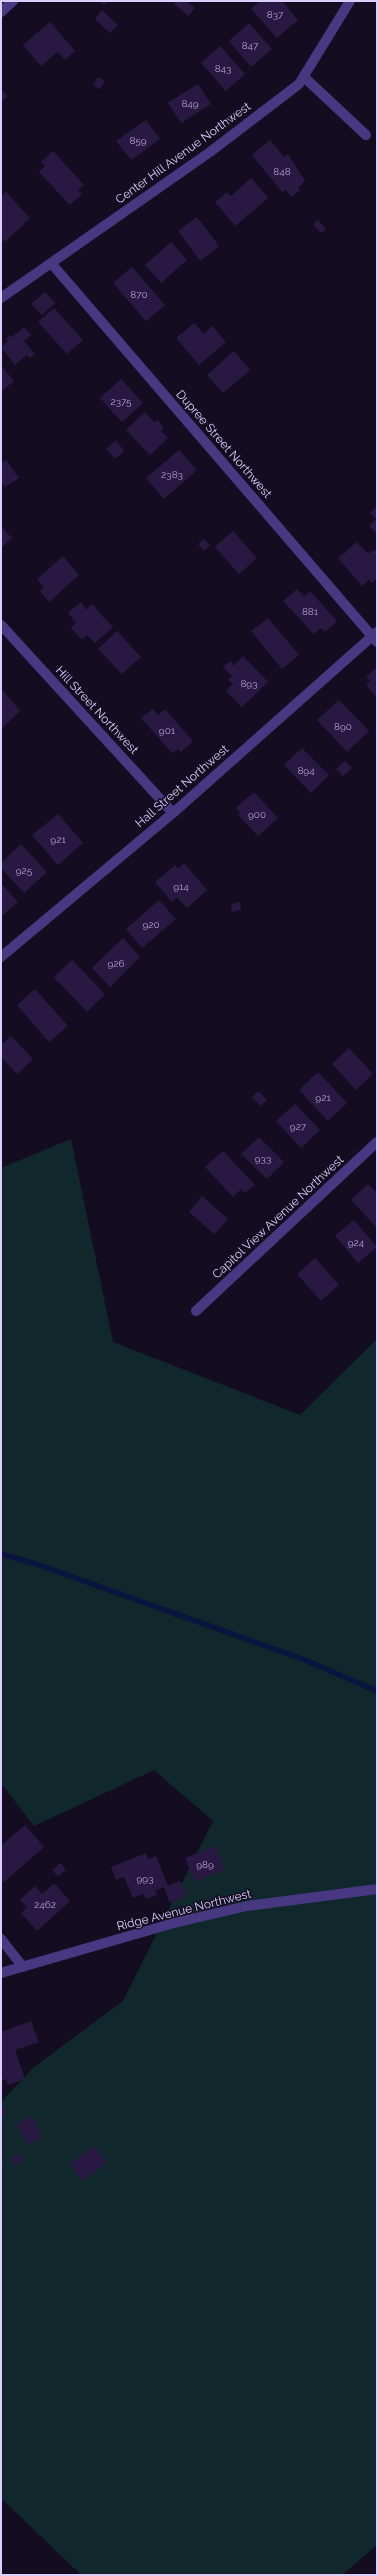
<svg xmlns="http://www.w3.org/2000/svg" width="378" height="2576" font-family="Raleway,sans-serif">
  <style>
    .green { fill: #10282b }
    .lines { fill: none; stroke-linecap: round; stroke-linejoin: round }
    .stream { stroke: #09143f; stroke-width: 5.5 }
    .building { fill: #291942 }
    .service { stroke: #473881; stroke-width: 10 }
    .minor { stroke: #473881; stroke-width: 10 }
    .labels { text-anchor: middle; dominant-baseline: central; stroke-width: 3; stroke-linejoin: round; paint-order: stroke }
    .number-label { font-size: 10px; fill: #afa1d0 }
    .street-label { font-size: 12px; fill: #dcceff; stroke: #140d22 }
  </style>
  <rect width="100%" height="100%" fill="#140d22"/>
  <path class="green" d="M 71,1139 L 113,1342 L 300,1415 L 377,1339 L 377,2545 L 342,2575 L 81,2575 L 1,2498 L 1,2102 L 34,2067 L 123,2001 L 213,1821 L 154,1770 L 34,1826 L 1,1783 L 1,1168 Z"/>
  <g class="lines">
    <path class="stream" d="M 1,1554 L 39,1565 L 305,1660 L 377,1691"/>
  </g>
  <path class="building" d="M 100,1 L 108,1 L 104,5 Z
    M 177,1 L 186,1 L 195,8 L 188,16 L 174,4 Z
    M 260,1 L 282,1 L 298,20 L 277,38 L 251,9 Z
    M 102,10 L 118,25 L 110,33 L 95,19 Z
    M 50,22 L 75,51 L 65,60 L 58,52 L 41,66 L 23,45 Z
    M 249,23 L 272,49 L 251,67 L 229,41 Z
    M 220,46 L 245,74 L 226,91 L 201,63 Z
    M 98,77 L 105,81 L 99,89 L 93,84 Z
    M 198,84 L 211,104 L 181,123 L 168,103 Z
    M 1,89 L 8,96 L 1,102 Z
    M 146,120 L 160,139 L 131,160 L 116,141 Z
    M 270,140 L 284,157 L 288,154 L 305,181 L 298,188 L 300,190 L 292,197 L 286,190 L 282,192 L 252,155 Z
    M 53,151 L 84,185 L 78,190 L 82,194 L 70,205 L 39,172 L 45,166 L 41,162 Z
    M 251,178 L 268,198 L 235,226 L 215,202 L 227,192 L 231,196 Z
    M 6,192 L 30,218 L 5,242 L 1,237 L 1,197 Z
    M 197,217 L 219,246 L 200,261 L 178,231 Z
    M 318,220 L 326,229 L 321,233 L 313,224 Z
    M 171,242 L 187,260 L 161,283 L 145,265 Z
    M 132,267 L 165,305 L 146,321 L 113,283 Z
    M 45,292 L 55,303 L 42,315 L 31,304 Z
    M 54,308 L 83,340 L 67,354 L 38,322 Z
    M 194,323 L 204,334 L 212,326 L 226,342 L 199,365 L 176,338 Z
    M 24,327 L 31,335 L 24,341 L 35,354 L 30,358 L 27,355 L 15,365 L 1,347 L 8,341 L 6,339 L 10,335 L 12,337 Z
    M 234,351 L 250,370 L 223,393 L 207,375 Z
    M 1,365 L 14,381 L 1,392 Z
    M 121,379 L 143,403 L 122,422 L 100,398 Z
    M 145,412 L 154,422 L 157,420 L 164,427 L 161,431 L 168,438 L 150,455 L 126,430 Z
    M 116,440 L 124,451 L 115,459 L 106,449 Z
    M 179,450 L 197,470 L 164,499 L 146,478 Z
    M 6,460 L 19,478 L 5,487 L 1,482 L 1,463 Z
    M 377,506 L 377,534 L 369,526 L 376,519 L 370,513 Z
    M 1,526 L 12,538 L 1,548 Z
    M 233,531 L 257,558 L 239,574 L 215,547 Z
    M 203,539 L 210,545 L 204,551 L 198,544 Z
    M 357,542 L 368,554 L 374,549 L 377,553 L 377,578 L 372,583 L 369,580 L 362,586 L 338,558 Z
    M 63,556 L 79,575 L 49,602 L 40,591 L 44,587 L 37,579 Z
    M 297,589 L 304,597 L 310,591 L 337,621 L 325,632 L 321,628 L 314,634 L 283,601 Z
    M 81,602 L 86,609 L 92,604 L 113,627 L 95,643 L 87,635 L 82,640 L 71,628 L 76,623 L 68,613 Z
    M 268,618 L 299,655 L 282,669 L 251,631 Z
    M 117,631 L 141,657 L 122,674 L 98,649 Z
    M 243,656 L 268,682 L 242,707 L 226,691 L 233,684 L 228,680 L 232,676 L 223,667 L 230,661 L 234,665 Z
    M 377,667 L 377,697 L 366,685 L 370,681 L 366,677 Z
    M 1,688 L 20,711 L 1,729 Z
    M 339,700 L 369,731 L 347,752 L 317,720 Z
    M 153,709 L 158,715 L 165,709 L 193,741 L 181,752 L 178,749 L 172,753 L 141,718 Z
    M 302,748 L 329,775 L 311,793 L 284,765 Z
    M 345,761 L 352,768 L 343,776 L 336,769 Z
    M 254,792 L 278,818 L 258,836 L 238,815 L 240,813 L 236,808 Z
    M 58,814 L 83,843 L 58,865 L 32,835 Z
    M 21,844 L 47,872 L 24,893 L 1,868 L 1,863 Z
    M 184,863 L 207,890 L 187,908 L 177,897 L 172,902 L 155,882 L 175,865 L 178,869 Z
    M 1,883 L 18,902 L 2,916 L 1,915 Z
    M 159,900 L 176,919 L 142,948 L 126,929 Z
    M 240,902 L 241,910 L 232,912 L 231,904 Z
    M 123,938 L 140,957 L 110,987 L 92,968 Z
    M 72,960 L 105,994 L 87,1012 L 54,977 Z
    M 35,989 L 68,1026 L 49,1042 L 17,1005 Z
    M 11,1036 L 33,1059 L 17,1074 L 1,1057 L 1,1045 Z
    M 349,1048 L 373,1074 L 356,1090 L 332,1064 Z
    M 318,1072 L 347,1103 L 328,1121 L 299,1090 Z
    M 258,1091 L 267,1100 L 261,1106 L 252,1098 Z
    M 295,1104 L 320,1130 L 301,1148 L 276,1121 Z
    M 259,1137 L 284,1162 L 267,1179 L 241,1154 Z
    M 223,1151 L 255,1185 L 245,1193 L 241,1189 L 233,1197 L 205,1167 Z
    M 368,1184 L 377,1193 L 377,1228 L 351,1200 Z
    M 202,1196 L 228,1219 L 214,1234 L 189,1212 Z
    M 354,1220 L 377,1247 L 358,1263 L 335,1236 Z
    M 315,1258 L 339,1285 L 321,1301 L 297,1274 Z
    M 25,1825 L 44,1847 L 4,1882 L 1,1878 L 1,1846 Z
    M 215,1846 L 225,1869 L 195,1882 L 185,1858 Z
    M 146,1853 L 148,1859 L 156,1856 L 168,1886 L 180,1881 L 187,1896 L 170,1903 L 164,1887 L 155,1891 L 157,1895 L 146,1899 L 143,1894 L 133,1898 L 124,1877 L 116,1880 L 111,1867 Z
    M 61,1863 L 66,1870 L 58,1876 L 52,1870 Z
    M 54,1883 L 70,1901 L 37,1931 L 21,1913 L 27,1907 L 20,1900 L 35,1886 L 42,1894 Z
    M 31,2021 L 39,2042 L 15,2050 L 25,2079 L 8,2085 L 6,2079 L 1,2081 L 1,2032 Z
    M 1,2105 L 7,2112 L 1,2118 Z
    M 32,2116 L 43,2137 L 28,2145 L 16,2124 Z
    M 94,2146 L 107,2163 L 82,2181 L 70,2164 Z
    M 21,2154 L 23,2162 L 14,2165 L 11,2157 Z"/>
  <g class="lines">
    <path class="service" d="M 304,77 L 366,135"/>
    <path class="minor" d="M 1,12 L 13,1
      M 51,263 L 377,642
      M 1,298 L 210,152 L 299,84 L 350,1
      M 1,625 L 173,813
      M 1,957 L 173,813 L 377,632
      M 196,1311 L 377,1142
      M 1,1939 L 23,1967
      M 1,1973 L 174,1923 L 247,1906 L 377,1889"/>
  </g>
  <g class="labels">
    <g class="number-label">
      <text x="275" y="14">837</text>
      <text x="250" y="45">847</text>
      <text x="223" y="68">843</text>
      <text x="190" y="103">849</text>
      <text x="138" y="140">859</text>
      <text x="282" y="171">848</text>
      <text x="139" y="294">870</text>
      <text x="121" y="401">2375</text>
      <text x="172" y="474">2383</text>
      <text x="310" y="611">881</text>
      <text x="249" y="683">893</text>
      <text x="343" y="726">890</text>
      <text x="167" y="730">901</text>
      <text x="306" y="770">894</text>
      <text x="257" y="814">900</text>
      <text x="58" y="839">921</text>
      <text x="24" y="870">925</text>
      <text x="181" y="886">914</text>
      <text x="151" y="924">920</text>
      <text x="116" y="963">926</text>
      <text x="323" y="1097">921</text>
      <text x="298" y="1126">927</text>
      <text x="263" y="1158">933</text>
      <text x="356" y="1242">924</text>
      <text x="205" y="1864">989</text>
      <text x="145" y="1878">993</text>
      <text x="45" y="1904">2462</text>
    </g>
    <g class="street-label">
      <text transform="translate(183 153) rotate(-36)">Center Hill Avenue Northwest</text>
      <text transform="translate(224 444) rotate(49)">Dupree Street Northwest</text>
      <text transform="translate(97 710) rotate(47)">Hill Street Northwest</text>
      <text transform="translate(182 786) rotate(-41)">Hall Street Northwest</text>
      <text transform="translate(278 1217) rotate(-43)">Capitol View Avenue Northwest</text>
      <text transform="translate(184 1910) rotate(-14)">Ridge Avenue Northwest</text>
    </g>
  </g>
  <rect width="378" height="2576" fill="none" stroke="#dcceff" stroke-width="4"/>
</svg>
